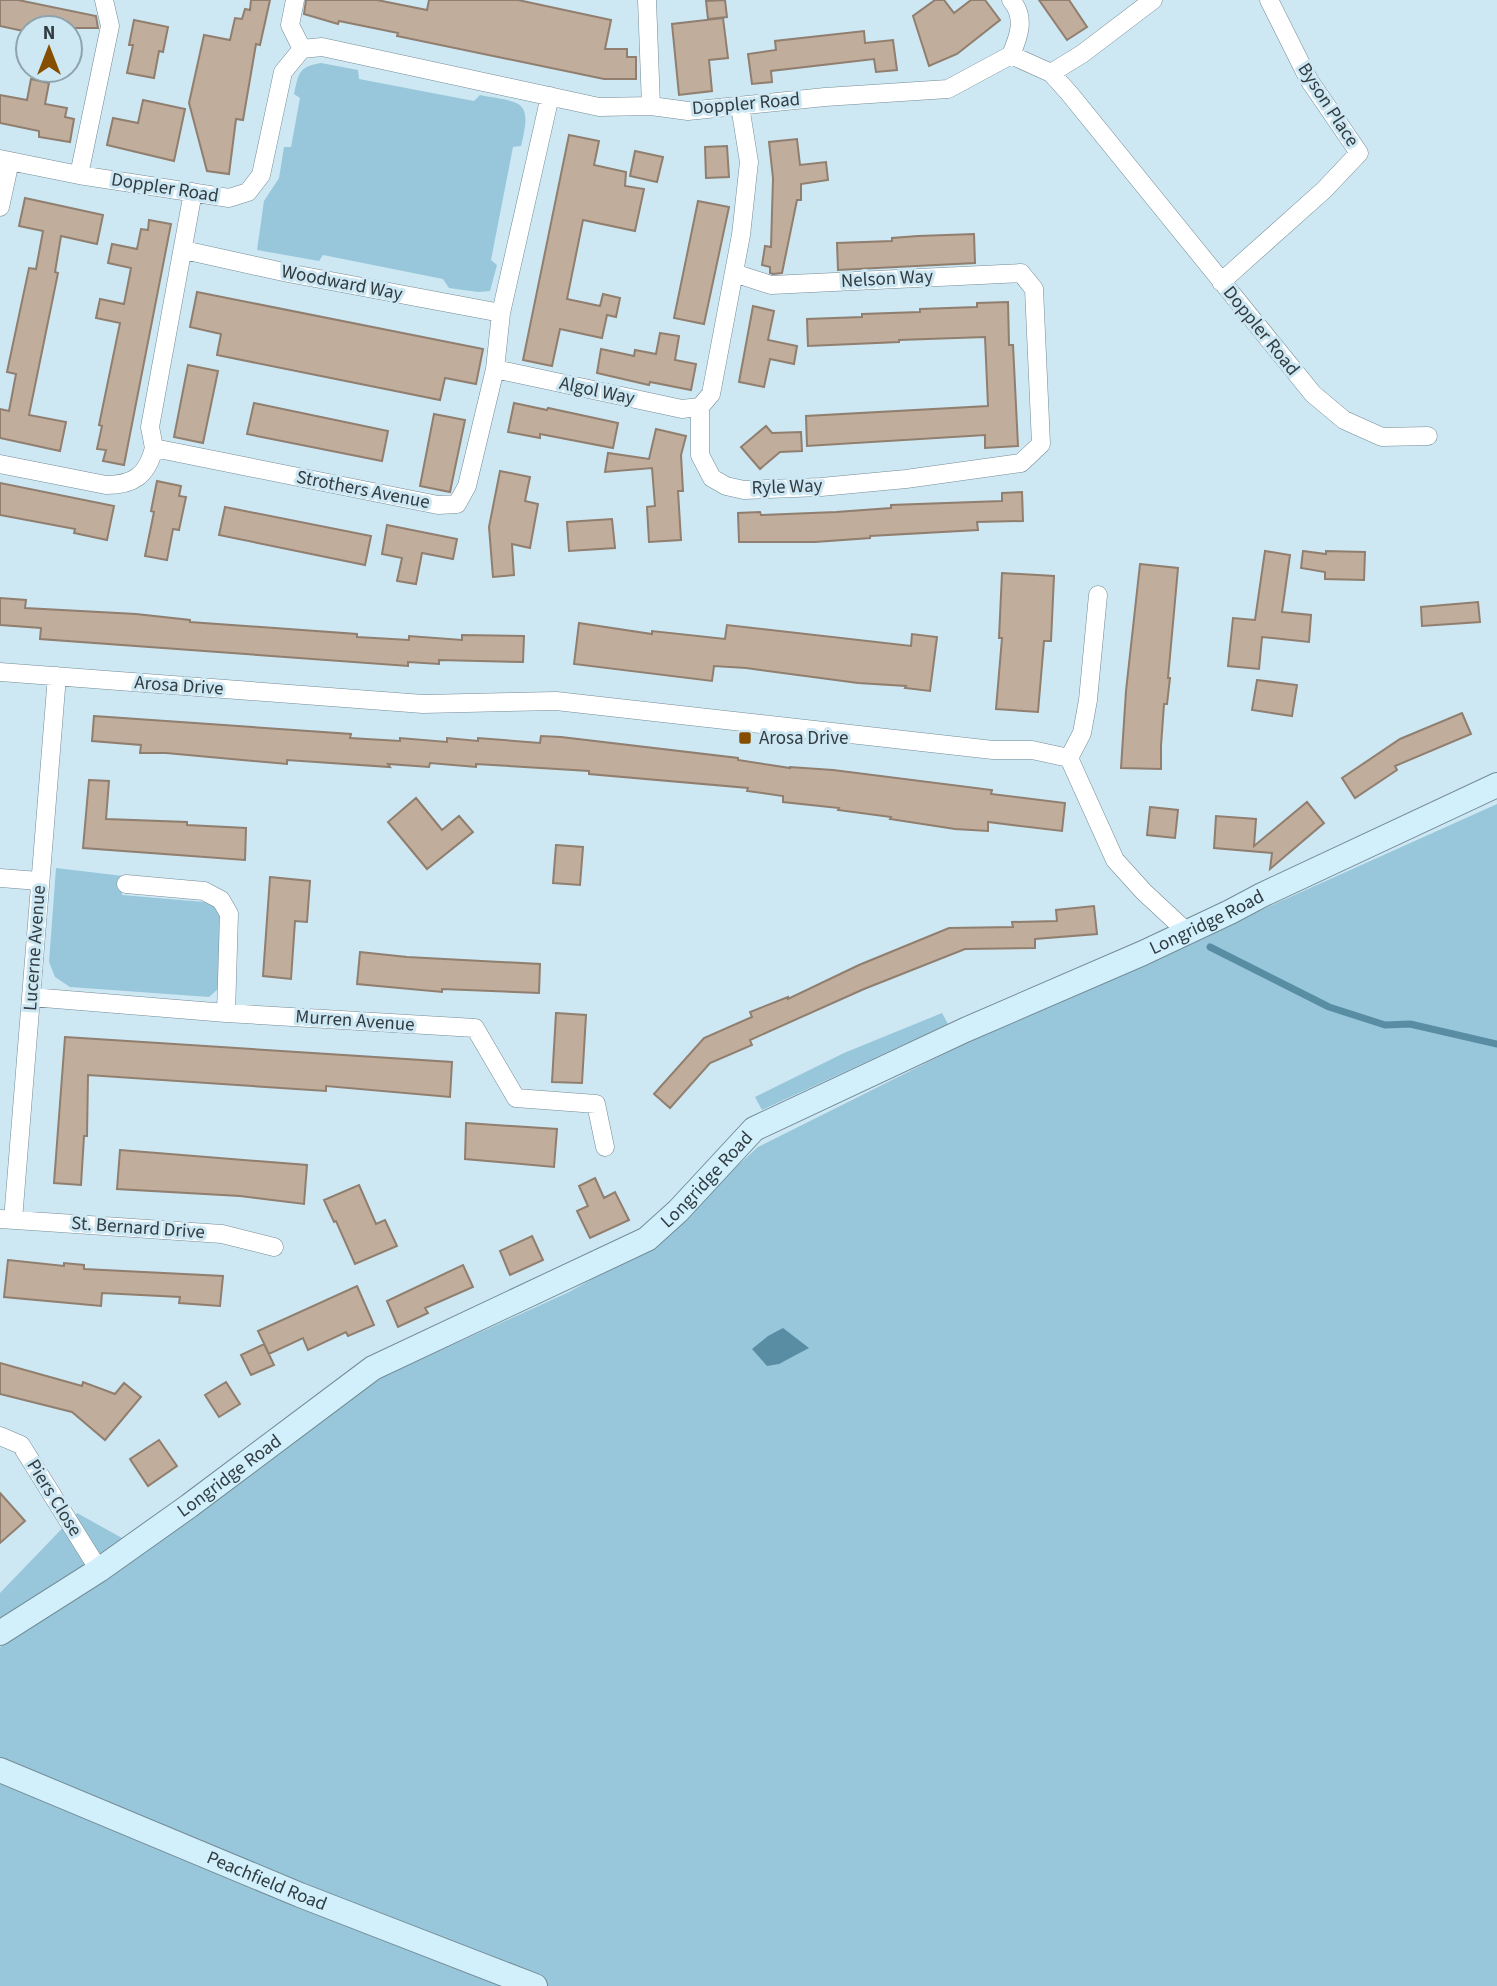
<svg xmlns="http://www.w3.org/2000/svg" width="1497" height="1986" font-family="'Source Sans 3',sans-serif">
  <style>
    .green { fill: #98c7db }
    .water { fill: #598da3 }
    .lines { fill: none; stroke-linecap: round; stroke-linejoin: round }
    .stream { stroke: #598da3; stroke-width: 7 }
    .building { fill: #c0ad9c; stroke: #907e6e; stroke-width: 2 }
    .street-casing { stroke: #748c96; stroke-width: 19 }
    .secondary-casing { stroke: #748c96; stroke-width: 26 }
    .street { stroke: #fff; stroke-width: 18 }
    .secondary { stroke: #d1f0fc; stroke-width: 24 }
    .poi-dot { fill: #864e01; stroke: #cde7f3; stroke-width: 2.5 }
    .labels { text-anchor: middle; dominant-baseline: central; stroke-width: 6; stroke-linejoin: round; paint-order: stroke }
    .street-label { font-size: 19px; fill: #323c41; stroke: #cde7f3 }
    .poi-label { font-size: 19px; fill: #323c41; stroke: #cde7f3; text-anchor: start }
  </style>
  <rect width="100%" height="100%" fill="#cde7f3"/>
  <path class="green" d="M 321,63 L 358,70 L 359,79 L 474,101 L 480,95 C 521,103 533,98 521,146 L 513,147 L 491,260 L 497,265 L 490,291 L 478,292 L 449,288 L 443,279 L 323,255 L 319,261 L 257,250 L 264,201 L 279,178 L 284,147 L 291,147 L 300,98 L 294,94 C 299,73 298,67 321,63 Z
    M 1497,804 L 1497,1986 L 0,1986 L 0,1647 L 94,1588 L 384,1376 L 569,1292 L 647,1248 L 758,1147 L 972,1040 Z
    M 56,868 L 123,876 L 122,895 L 204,902 L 216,907 L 223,918 L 219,988 L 209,997 L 70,987 L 55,977 L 49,962 Z
    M 942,1013 L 948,1024 L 762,1110 L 755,1097 L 844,1053 Z
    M 77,1513 L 122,1538 L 34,1601 L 0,1621 L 0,1593 Z"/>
  <path class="water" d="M 783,1328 L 809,1348 L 779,1364 L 767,1366 L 752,1349 L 768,1336 Z"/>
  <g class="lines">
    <path class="stream" d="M 1210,947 L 1329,1007 L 1385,1025 L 1410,1024 L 1497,1044"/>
  </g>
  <path class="building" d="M 0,0 L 18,0 L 96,16 L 98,28 L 28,28 L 28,32 L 0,26 Z
    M 251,0 L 270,0 L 260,45 L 256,44 L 243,120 L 236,119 L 229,174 L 207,171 L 189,103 L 204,35 L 230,40 L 235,18 L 242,19 L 245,9 L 250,10 Z
    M 306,0 L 377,0 L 427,10 L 429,0 L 518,0 L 611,20 L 605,49 L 627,49 L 627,57 L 636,57 L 636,79 L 604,79 L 397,36 L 398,33 L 339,21 L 338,24 L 304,14 Z
    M 725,0 L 727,17 L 708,19 L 706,1 Z
    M 935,0 L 944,0 L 954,13 L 971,0 L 985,0 L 1000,20 L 957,54 L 929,66 L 913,16 Z
    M 1039,0 L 1069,0 L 1087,27 L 1067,40 Z
    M 723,18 L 728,58 L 709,60 L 712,91 L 679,95 L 672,24 Z
    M 134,20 L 168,27 L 163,52 L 159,51 L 154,78 L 127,73 L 133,45 L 129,45 Z
    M 864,31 L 865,43 L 893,40 L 897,70 L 876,72 L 874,59 L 771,71 L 772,82 L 752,84 L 748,54 L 776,50 L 775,41 Z
    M 31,79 L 49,83 L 45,104 L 67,108 L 65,117 L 74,119 L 70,142 L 39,137 L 39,131 L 0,123 L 0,95 L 27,100 Z
    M 143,100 L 185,109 L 174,161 L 107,145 L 113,118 L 138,123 Z
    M 569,135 L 599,141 L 594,165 L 626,172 L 625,186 L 644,189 L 635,231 L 583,220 L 567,299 L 600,306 L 603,294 L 620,298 L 616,317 L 607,315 L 602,338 L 560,329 L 552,366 L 523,360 Z
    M 797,139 L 800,165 L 826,162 L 828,180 L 801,184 L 801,200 L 797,200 L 782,273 L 773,274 L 770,273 L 770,267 L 762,265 L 765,246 L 771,247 L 773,178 L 769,142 Z
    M 727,146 L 729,177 L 706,178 L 705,147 Z
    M 635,151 L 663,157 L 657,182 L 630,176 Z
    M 25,198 L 103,215 L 97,244 L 61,236 L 55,272 L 58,273 L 29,415 L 66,422 L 60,451 L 0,438 L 0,409 L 9,411 L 16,374 L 7,372 L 29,268 L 36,269 L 43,231 L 19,226 Z
    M 698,201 L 729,207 L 704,324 L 674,318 Z
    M 149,220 L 171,224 L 124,465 L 103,461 L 106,450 L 97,449 L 102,426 L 99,425 L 120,323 L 96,318 L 100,299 L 124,304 L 131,268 L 108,263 L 112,244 L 137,249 L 141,229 L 148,230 Z
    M 974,234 L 975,263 L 838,270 L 837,243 L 892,241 L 892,238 L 918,236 Z
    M 197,292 L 483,349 L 476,384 L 445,378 L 440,400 L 217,355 L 221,334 L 190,327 Z
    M 1008,302 L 1009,345 L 1013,345 L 1018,446 L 985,448 L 985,435 L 807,446 L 806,416 L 988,406 L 985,337 L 899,340 L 899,342 L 808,346 L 807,319 L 862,317 L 862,314 L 920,312 L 920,309 L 977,307 L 977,303 Z
    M 753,306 L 774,311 L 768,340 L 797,346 L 794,364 L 770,359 L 764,387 L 739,382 Z
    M 660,333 L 679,336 L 675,360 L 696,364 L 691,390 L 650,382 L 649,385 L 597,373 L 601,349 L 634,356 L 635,350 L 656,354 Z
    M 188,365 L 218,371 L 203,443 L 174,437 Z
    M 254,403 L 388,431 L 382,461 L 247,434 Z
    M 514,403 L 547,410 L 548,408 L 618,423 L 613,448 L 540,434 L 540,438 L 508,432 Z
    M 434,414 L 465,420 L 450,492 L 420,486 Z
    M 766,426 L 772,433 L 801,432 L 802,451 L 780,452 L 760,469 L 741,447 Z
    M 656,429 L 686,436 L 681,455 L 683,491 L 678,491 L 681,540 L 649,542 L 647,507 L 655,506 L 652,468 L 605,472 L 608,453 L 649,459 Z
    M 500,471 L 530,477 L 525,501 L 538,504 L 530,548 L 512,544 L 514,575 L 493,577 L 489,527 Z
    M 157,481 L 181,486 L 179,496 L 186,497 L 179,530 L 173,529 L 167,560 L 145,556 L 154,512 L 151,511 Z
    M 0,483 L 114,506 L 107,540 L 74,533 L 75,529 L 0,515 Z
    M 1022,492 L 1023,521 L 977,522 L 978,530 L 870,536 L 870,538 L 815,542 L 739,542 L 738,513 L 760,512 L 761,515 L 836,512 L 891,508 L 891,505 L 1002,501 L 1002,493 Z
    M 225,507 L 371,536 L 365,565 L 219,535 Z
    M 612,519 L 615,548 L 569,551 L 567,522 Z
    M 387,525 L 457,539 L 453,559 L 422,553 L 416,584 L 397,581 L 402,558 L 382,554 Z
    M 1265,551 L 1290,555 L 1282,612 L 1311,615 L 1309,642 L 1262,637 L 1259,669 L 1228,666 L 1233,618 L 1255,620 Z
    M 1303,551 L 1326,554 L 1326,551 L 1365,552 L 1364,580 L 1325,579 L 1325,572 L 1301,568 Z
    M 1140,564 L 1178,568 L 1168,678 L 1170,678 L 1167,704 L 1164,704 L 1161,746 L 1161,769 L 1121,768 L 1126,691 Z
    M 1002,573 L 1054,576 L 1051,641 L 1044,641 L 1038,712 L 996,709 L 1002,638 L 999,638 Z
    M 0,598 L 26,600 L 25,608 L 136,614 L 190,620 L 190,622 L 357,634 L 357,637 L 409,640 L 409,636 L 462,640 L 462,635 L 524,636 L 523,662 L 439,660 L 439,664 L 408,662 L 408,666 L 40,639 L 41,628 L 0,625 Z
    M 1478,602 L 1480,622 L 1422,626 L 1421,607 Z
    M 579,623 L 652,634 L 652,631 L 725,639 L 727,625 L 911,646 L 912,634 L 937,637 L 930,691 L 905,688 L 906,686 L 858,683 L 746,668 L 714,666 L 712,681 L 574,664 Z
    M 1257,680 L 1297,685 L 1292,716 L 1252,710 Z
    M 1462,713 L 1471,734 L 1395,766 L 1397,770 L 1355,798 L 1342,778 L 1400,739 Z
    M 94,716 L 351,734 L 350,738 L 400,741 L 400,738 L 447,742 L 447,738 L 478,741 L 478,738 L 540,743 L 541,736 L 561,737 L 738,758 L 738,760 L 790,768 L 790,767 L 833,770 L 992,790 L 991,794 L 1065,803 L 1062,831 L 988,822 L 988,831 L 955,829 L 890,819 L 891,817 L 838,810 L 839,808 L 783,802 L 783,796 L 747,791 L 748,788 L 589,774 L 589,771 L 476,764 L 476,767 L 430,763 L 429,767 L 388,764 L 390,767 L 287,760 L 287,764 L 166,753 L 140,753 L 141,745 L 92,741 Z
    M 89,780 L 109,781 L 106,819 L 187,822 L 187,825 L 246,828 L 245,860 L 83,848 Z
    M 416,798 L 442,830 L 459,816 L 473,832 L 427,869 L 388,822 Z
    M 1307,802 L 1324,823 L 1270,869 L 1272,853 L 1214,848 L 1216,816 L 1256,819 L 1254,846 Z
    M 1150,807 L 1178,810 L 1175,838 L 1147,835 Z
    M 556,845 L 583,847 L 580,885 L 553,883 Z
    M 270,877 L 310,881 L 307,922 L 295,921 L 291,979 L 263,976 Z
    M 1094,906 L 1097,934 L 1035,939 L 1035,948 L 965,949 L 864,989 L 750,1040 L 752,1045 L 710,1063 L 670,1108 L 654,1094 L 704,1038 L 752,1017 L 750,1012 L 788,997 L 788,999 L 859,965 L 949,928 L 1013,927 L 1012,922 L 1057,921 L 1056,910 Z
    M 360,952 L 407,957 L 540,964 L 539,993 L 442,989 L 442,992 L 357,984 Z
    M 556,1013 L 586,1015 L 582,1083 L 552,1082 Z
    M 65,1037 L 452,1062 L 450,1097 L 326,1086 L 326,1091 L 88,1075 L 87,1136 L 84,1136 L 81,1185 L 54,1183 Z
    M 466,1123 L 557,1129 L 554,1167 L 465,1159 Z
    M 120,1150 L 307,1165 L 304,1204 L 240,1196 L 117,1189 Z
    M 595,1178 L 604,1198 L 615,1192 L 629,1220 L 590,1238 L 577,1211 L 588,1206 L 579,1186 Z
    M 359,1185 L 376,1224 L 385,1220 L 397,1246 L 355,1264 L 336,1221 L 334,1222 L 324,1200 Z
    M 532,1236 L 543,1260 L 510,1275 L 500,1251 Z
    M 8,1260 L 64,1266 L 64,1263 L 84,1265 L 84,1269 L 223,1276 L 220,1306 L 179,1303 L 180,1297 L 102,1293 L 101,1306 L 4,1297 Z
    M 463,1265 L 473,1287 L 425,1308 L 428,1313 L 398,1327 L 387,1301 Z
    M 357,1286 L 374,1325 L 348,1336 L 346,1332 L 308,1350 L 303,1338 L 269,1354 L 258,1331 Z
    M 264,1344 L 274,1365 L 251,1375 L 241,1355 Z
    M 0,1363 L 82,1386 L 83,1382 L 115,1394 L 124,1383 L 141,1397 L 105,1440 L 72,1412 L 0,1394 Z
    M 226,1382 L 240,1404 L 219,1417 L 205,1395 Z
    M 159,1440 L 177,1466 L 148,1486 L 130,1459 Z
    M 0,1493 L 25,1521 L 0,1543 Z"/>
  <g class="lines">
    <g class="street-casing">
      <path id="street" d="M 295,0 L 290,25 L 302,49
        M 647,0 L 651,106
        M 1011,0 C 1026,17 1019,36 1011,55
        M 1051,73 L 1082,54 L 1153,0
        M 0,159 L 79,175 L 229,198 L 248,192 L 261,175 L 283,72 L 302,49 L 322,47 L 599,107 L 651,106 L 688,111 L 825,97 L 948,89 L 1011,55 L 1051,73 L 1069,93 L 1313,394 L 1344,420 L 1382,437 L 1428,436
        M 79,175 L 110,26 L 104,0
        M 193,192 L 150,427 L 154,448 L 438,505 L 457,504 L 467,486 L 495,369 L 501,313 L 550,96
        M 0,207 L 10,161
        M 184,250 L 288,273 L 501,313
        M 734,273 L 771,285 L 1021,273 L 1034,289 L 1041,444 L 1021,463 L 906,479 L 821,487 L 744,490 L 726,486 L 712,478 L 700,455 L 700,407 L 711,394 L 741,235 L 749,162 L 740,106
        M 1221,282 L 1324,190 L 1359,153 L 1309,80 L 1269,0
        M 495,369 L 682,409 L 700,407
        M 0,464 L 106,485 C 133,485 147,476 154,448
        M 0,672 L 423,704 L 556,701 L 993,750 L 1032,750 L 1069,758 L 1115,860 L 1144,892 L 1187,932
        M 1069,758 L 1082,733 L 1088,700 L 1098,595
        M 0,878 L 39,881
        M 126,884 L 204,891 L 221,900 L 229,914 L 226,1013
        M 31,997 L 226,1013 L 475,1028 L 516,1098 L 596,1104 L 605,1147
        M 0,1219 L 222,1234 L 274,1247
        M 13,1220 L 57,676
        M 0,1436 L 21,1445 L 99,1570"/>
    </g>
    <g class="secondary-casing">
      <g id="secondary">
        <path id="s1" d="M 0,1633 L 99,1570 L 189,1506 L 373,1368 L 647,1239 L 678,1211 L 754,1129 L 965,1030 L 1143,953 L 1230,912 L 1262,895 L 1497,785"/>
        <path id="s2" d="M 0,1770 L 300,1895 L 535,1986"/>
      </g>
    </g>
    <use href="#street" class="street"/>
    <use href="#secondary" class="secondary"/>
  </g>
  <rect class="poi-dot" x="738" y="731" width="14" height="14" rx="3.5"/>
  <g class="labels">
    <g class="street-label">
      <text transform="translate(746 104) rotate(-5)">Doppler Road</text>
      <text transform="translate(1328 105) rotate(57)">Byson Place</text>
      <text transform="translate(165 188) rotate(9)">Doppler Road</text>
      <text transform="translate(887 279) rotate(-3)">Nelson Way</text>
      <text transform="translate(342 283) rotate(11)">Woodward Way</text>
      <text transform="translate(1261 331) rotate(51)">Doppler Road</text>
      <text transform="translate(597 391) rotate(12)">Algol Way</text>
      <text transform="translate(787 487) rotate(-2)">Ryle Way</text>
      <text transform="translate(363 490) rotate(11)">Strothers Avenue</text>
      <text transform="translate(179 686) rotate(4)">Arosa Drive</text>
      <text stroke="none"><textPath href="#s1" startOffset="1412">Longridge Road</textPath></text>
      <text transform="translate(35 948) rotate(-86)">Lucerne Avenue</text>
      <text transform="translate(355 1021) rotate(4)">Murren Avenue</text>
      <text stroke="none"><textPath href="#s1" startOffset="845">Longridge Road</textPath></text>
      <text transform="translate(138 1228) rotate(4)">St. Bernard Drive</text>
      <text stroke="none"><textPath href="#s1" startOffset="278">Longridge Road</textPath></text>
      <text transform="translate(54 1498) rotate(58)">Piers Close</text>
      <text stroke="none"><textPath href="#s2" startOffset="289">Peachfield Road</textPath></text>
    </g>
    <g class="poi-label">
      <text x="759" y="738">Arosa Drive</text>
    </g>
  </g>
  <g transform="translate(49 49)"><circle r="33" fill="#cde7f3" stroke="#8fa3ac" stroke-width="2"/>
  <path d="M0-5L12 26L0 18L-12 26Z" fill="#864e01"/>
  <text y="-10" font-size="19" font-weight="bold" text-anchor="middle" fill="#323c41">N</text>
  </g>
</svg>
